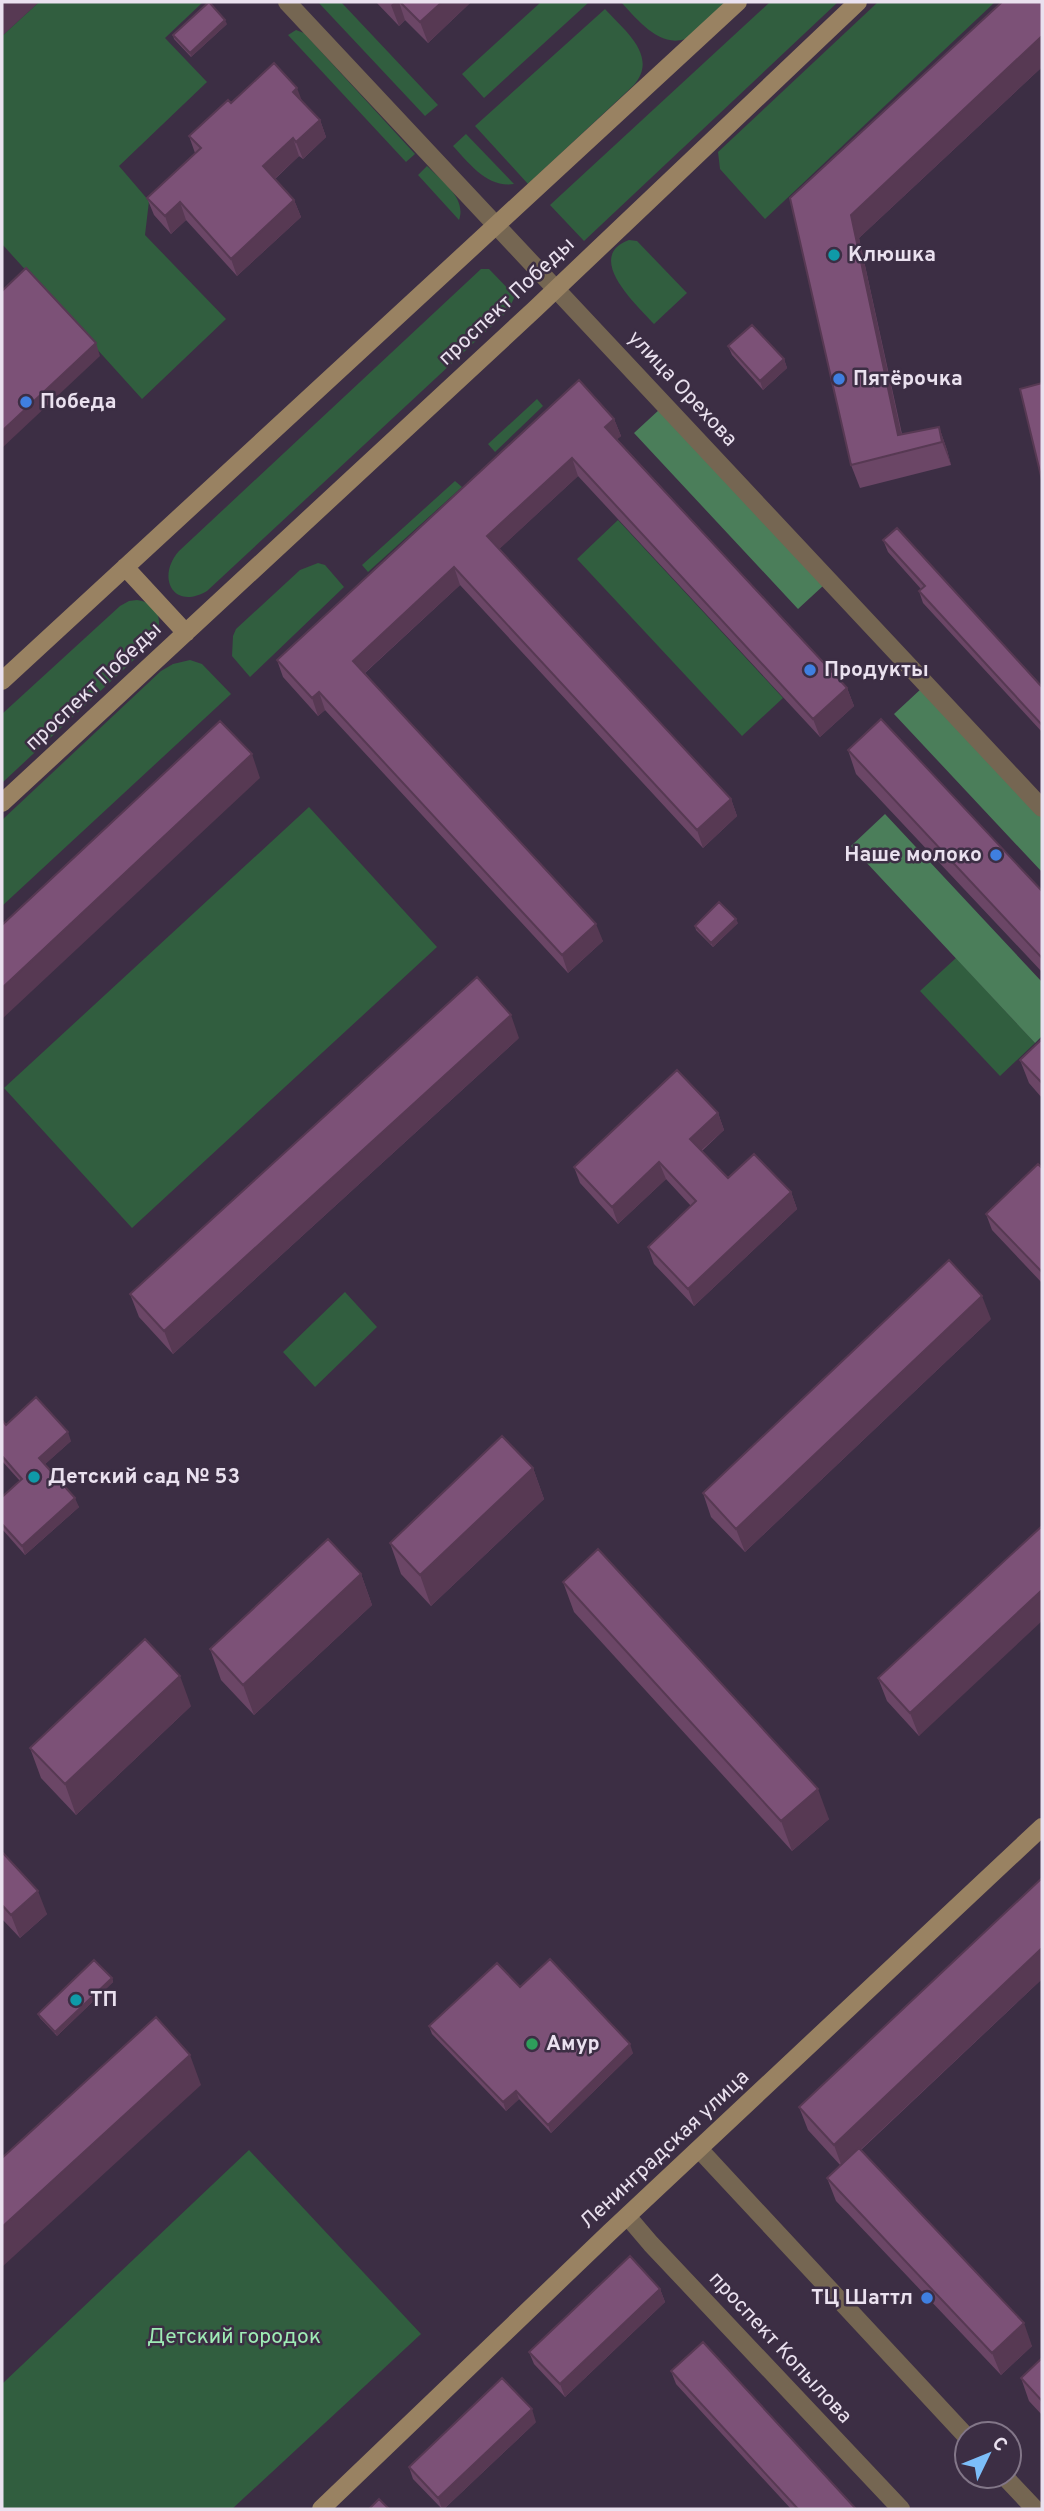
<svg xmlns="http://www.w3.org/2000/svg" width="1044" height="2511" font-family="Overpass,sans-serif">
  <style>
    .green { fill: #315e3f }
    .forest { fill: #4b7e5a }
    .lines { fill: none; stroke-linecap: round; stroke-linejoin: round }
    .tertiary { stroke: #756652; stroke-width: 18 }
    .secondary { stroke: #998262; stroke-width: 18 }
    .wall { fill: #6b4666 }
    .shaded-wall { fill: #573953 }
    .building { fill: #7c5177; stroke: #573953; stroke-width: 2 }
    .culture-dot { fill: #0f9aa8; stroke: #3c2e44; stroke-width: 2.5 }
    .shop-dot { fill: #3f7fe0; stroke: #3c2e44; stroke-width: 2.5 }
    .leisure-dot { fill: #2e9e5b; stroke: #3c2e44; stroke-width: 2.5 }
    .labels { text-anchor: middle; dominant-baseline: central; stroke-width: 5; stroke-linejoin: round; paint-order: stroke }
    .poi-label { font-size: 21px; font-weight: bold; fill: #eae1ef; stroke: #3c2e44; text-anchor: start }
    .street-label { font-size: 21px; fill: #eae1ef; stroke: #3c2e44 }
    .park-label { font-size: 21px; fill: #9eecb5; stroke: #3c2e44 }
  </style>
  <rect width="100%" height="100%" fill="#3c2e44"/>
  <path class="green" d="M 39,2 L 203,2 L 165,38 L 207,82 L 119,166 L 149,201 L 145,235 L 226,319 L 142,399 L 2,244 L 2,36 Z
    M 318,2 L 341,2 L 438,105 L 425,116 Z
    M 541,2 L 588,3 L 484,98 L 462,74 Z
    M 621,2 L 727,2 C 715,13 701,33 685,39 C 659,48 636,18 621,2 Z
    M 770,2 L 838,2 L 584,241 L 550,205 Z
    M 878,2 L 995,2 L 765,219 L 720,169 L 718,152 Z
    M 605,9 C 624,30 659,56 634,85 L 528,184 L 475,126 Z
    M 296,30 L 304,33 L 415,154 L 406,162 L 288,35 Z
    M 466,134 L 514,184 C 487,188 469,163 453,146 Z
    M 427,166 C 441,180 467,198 459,220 L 418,175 Z
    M 629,240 L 637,241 L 687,293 L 654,324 C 638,306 583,257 629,240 Z
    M 481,269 L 489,269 L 515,296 L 508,311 L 207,591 C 173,611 156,577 179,551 Z
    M 537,399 L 543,406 L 495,452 L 488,444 Z
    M 455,481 L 462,487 L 368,572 L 362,565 Z
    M 618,520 L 783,698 L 742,736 L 577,559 Z
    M 318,563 L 325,565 L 344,587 L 250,677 L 232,656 L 233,636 L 236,629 L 300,570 Z
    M 137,600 C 160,603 164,624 154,641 L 2,783 L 2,714 L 120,606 L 129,601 Z
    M 190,660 L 202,664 L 231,694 L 2,906 L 2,820 L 161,671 L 173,664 Z
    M 309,807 L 437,947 L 132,1228 L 4,1088 Z
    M 956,958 L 1035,1043 L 1000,1076 L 920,991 Z
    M 345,1292 L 377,1327 L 315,1387 L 283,1352 Z
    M 249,2150 L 421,2334 L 232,2509 L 2,2509 L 2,2384 Z"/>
  <path class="forest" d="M 660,409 L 824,585 L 798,609 L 634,433 Z
    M 922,688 L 1042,816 L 1042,872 L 894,714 Z
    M 885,814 L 1042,982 L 1042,1036 L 1035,1043 L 851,846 Z"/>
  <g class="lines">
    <path class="tertiary" d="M 287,2 L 1042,808
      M 699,2149 L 967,2437
      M 628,2217 L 651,2244 L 901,2509
      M 1004,2476 L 1035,2509"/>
    <path class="secondary" d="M 125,567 L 186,633
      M 2,681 L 738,2
      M 2,803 L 535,309 L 858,2
      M 321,2509 L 610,2232 L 1042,1827"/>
  </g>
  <path class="wall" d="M 376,2 L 471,2 L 428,43 L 405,20 L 399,26 Z
    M 1042,2 L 1042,67 L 859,238 L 902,434 L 939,427 L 947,450 L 951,465 L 860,488 L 851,465 L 790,198 Z
    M 227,24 L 191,57 L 174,39 L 173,35 Z
    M 302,101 L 320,120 L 326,137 L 303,159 L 299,156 L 275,179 L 294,200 L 301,217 L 237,276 L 186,220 L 171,234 L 154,215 L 147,198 L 195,153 L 189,136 L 231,103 Z
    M 728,346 L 784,359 L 787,368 L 763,390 L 732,355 Z
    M 614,419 L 621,436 L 617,439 L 847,688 L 854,706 L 820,737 L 578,476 L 499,549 L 731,799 L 737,816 L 703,848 L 460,585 L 365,673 L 603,941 L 568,973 L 325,710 L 318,716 L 283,677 L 277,660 Z
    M 883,540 L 1042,687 L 1042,732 L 923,603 L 919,591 L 921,589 L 888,552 Z
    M 848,750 L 1042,891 L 1042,972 L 856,774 Z
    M 738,923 L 713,947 L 696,930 L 695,926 Z
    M 519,1038 L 173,1354 L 139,1317 L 130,1294 Z
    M 1042,1039 L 1042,1098 L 1029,1083 L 1020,1060 Z
    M 718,1113 L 724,1130 L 702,1151 L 728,1178 L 791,1192 L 797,1209 L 694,1306 L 654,1264 L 648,1247 L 691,1206 L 666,1179 L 618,1224 L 580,1183 L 574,1167 Z
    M 1042,1168 L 1042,1283 L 992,1230 L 986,1214 Z
    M 991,1319 L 745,1552 L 711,1517 L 703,1493 Z
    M 2,1420 L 6,1425 L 71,1441 L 45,1464 L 79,1507 L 25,1555 L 2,1529 L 2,1497 L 20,1481 L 2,1461 Z
    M 533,1468 L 544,1499 L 431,1606 L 401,1574 L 390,1543 Z
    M 1042,1526 L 919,1736 L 887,1701 L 878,1678 Z
    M 361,1574 L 372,1605 L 254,1715 L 221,1680 L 210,1649 Z
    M 563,1582 L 829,1819 L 792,1851 L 574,1612 Z
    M 191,1706 L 76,1815 L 41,1778 L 30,1748 Z
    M 2,1852 L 47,1914 L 20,1938 L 2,1919 Z
    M 1042,1878 L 1042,1979 L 861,2150 L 1032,2346 L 1001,2375 L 836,2201 L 827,2178 L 841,2166 L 808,2130 L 799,2107 Z
    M 112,1978 L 113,1982 L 57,2036 L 40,2018 L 38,2014 Z
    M 520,1987 L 633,2053 L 551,2133 L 519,2099 L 506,2111 L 432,2034 L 429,2026 Z
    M 660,2289 L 665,2302 L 565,2397 L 534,2364 L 529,2352 Z
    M 1042,2358 L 1042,2415 L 1029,2401 L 1021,2378 Z
    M 671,2371 L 856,2509 L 791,2509 L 676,2384 Z
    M 536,2422 L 444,2509 L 442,2509 L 413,2479 L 409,2467 Z"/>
  <path class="shaded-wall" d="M 2,2 L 39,2 L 2,36 Z
    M 395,2 L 399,2 L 405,20 L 399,26 L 391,5 Z
    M 442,2 L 471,2 L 428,43 L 420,22 Z
    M 225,20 L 227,24 L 191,57 L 190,53 Z
    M 1042,36 L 1042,67 L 859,238 L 905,451 L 898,435 L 851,215 Z
    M 297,88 L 304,106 L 293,92 Z
    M 320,120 L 326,137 L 303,159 L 296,142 Z
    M 293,138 L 299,156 L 270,183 L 263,166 Z
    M 294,200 L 301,217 L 237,276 L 231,259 Z
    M 180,202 L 186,220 L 171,234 L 165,216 Z
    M 96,343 L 100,356 L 2,448 L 2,431 Z
    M 784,359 L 787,368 L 763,390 L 760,381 Z
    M 614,419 L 621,436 L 612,444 L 605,427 Z
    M 939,427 L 947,450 L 951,465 L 942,442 Z
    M 572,458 L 578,476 L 494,554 L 487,536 Z
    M 454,567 L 460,585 L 359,678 L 353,661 Z
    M 847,688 L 854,706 L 820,737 L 813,719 Z
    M 319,692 L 325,710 L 318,716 L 312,698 Z
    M 252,754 L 260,778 L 2,1019 L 2,988 Z
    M 731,799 L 737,816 L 703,848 L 697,830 Z
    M 736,919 L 738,923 L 713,947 L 711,943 Z
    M 596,924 L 603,941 L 568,973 L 562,955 Z
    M 511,1015 L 519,1038 L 173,1354 L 164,1331 Z
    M 718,1113 L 724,1130 L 696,1155 L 690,1139 Z
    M 659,1162 L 666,1179 L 618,1224 L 612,1207 Z
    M 791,1192 L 797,1209 L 694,1306 L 688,1289 Z
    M 982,1296 L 991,1319 L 745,1552 L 736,1529 Z
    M 68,1432 L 71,1441 L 42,1467 L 39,1458 Z
    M 533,1468 L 544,1499 L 431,1606 L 420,1575 Z
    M 75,1498 L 79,1507 L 25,1555 L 22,1546 Z
    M 361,1574 L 372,1605 L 254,1715 L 243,1685 Z
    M 1042,1590 L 1042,1621 L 919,1736 L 910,1713 Z
    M 180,1676 L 191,1706 L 76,1815 L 65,1784 Z
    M 818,1789 L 829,1819 L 792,1851 L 781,1821 Z
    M 38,1891 L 47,1914 L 20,1938 L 11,1915 Z
    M 1042,1948 L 1042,1979 L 842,2167 L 834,2145 Z
    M 112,1978 L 113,1982 L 57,2036 L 55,2032 Z
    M 630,2044 L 633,2053 L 551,2133 L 548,2125 Z
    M 190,2055 L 201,2085 L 2,2267 L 2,2227 Z
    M 516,2091 L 519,2099 L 506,2111 L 503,2102 Z
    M 660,2289 L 665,2302 L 565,2397 L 560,2384 Z
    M 1024,2323 L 1032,2346 L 1001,2375 L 992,2353 Z
    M 532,2409 L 536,2422 L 444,2509 L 442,2509 L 438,2498 Z"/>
  <path class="building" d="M 209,2 L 225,20 L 190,53 L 173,35 Z
    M 400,2 L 442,2 L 420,22 Z
    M 1002,2 L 1042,2 L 1042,36 L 851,215 L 898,435 L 939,427 L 942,442 L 851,465 L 790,198 Z
    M 274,63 L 297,88 L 293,92 L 320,120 L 296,142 L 293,138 L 263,166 L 294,200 L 231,259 L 180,202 L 165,216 L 147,198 L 201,148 L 189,136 L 228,100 L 231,103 Z
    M 26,268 L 96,343 L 2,431 L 2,291 Z
    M 752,325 L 784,359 L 760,381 L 728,346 Z
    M 579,380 L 614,419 L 605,427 L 847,688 L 813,719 L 572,458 L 487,536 L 731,799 L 697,830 L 454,567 L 353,661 L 596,924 L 562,955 L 319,692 L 312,698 L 277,660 Z
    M 1042,383 L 1042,480 L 1020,389 Z
    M 897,528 L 1042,687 L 1042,725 L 919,591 L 925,586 L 883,540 Z
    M 881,719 L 1042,891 L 1042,958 L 848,750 Z
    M 220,721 L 252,754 L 2,988 L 2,925 Z
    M 719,902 L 736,919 L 711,943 L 695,926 Z
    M 477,977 L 511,1015 L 164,1331 L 130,1294 Z
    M 1042,1039 L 1042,1083 L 1020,1060 Z
    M 677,1070 L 718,1113 L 690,1139 L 728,1178 L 754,1154 L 791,1192 L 688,1289 L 648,1247 L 696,1201 L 659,1162 L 612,1207 L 574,1167 Z
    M 1038,1164 L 1042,1168 L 1042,1272 L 986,1214 Z
    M 949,1260 L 982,1296 L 736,1529 L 703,1493 Z
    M 36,1397 L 68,1432 L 39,1458 L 75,1498 L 22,1546 L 2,1524 L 2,1497 L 22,1479 L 2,1456 L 2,1420 L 6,1425 Z
    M 502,1436 L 533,1468 L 420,1575 L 390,1543 Z
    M 1042,1526 L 1042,1590 L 910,1713 L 878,1678 Z
    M 328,1539 L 361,1574 L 243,1685 L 210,1649 Z
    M 598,1549 L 818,1789 L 781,1821 L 563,1582 Z
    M 145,1639 L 180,1676 L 65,1784 L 30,1748 Z
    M 2,1852 L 38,1891 L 11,1915 L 2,1905 Z
    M 1042,1878 L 1042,1948 L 834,2145 L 799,2107 Z
    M 550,1959 L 630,2044 L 548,2125 L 516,2091 L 503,2102 L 429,2026 L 497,1963 L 520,1987 Z
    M 94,1960 L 112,1978 L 55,2032 L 38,2014 Z
    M 156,2017 L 190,2055 L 2,2227 L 2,2158 Z
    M 859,2148 L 1024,2323 L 992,2353 L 827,2178 Z
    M 630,2256 L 660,2289 L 560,2384 L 529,2352 Z
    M 703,2342 L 856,2509 L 798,2509 L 671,2371 Z
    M 1042,2358 L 1042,2401 L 1021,2378 Z
    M 502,2378 L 532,2409 L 438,2498 L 409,2467 Z
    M 379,2499 L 389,2509 L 369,2509 Z"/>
  <g class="culture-dot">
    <circle cx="834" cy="255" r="7"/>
    <circle cx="34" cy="1477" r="7"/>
    <circle cx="76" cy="2000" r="7"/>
  </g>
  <g class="shop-dot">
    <circle cx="839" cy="379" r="7"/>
    <circle cx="26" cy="402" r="7"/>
    <circle cx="810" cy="670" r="7"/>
    <circle cx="996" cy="855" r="7"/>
    <circle cx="927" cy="2298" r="7"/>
  </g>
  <circle class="leisure-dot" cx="532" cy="2044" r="7"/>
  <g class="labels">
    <g class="poi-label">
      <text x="848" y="255">Клюшка</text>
      <text x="853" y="379">Пятёрочка</text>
      <text x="40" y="402">Победа</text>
      <text x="824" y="670">Продукты</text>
      <text x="982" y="855" text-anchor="end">Наше молоко</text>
      <text x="48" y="1477">Детский сад № 53</text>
      <text x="90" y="2000">ТП</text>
      <text x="546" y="2044">Амур</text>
      <text x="913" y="2298" text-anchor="end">ТЦ Шаттл</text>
    </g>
    <g class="street-label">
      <text transform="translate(507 302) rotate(-43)">проспект Победы</text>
      <text transform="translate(682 389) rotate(47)">улица Орехова</text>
      <text transform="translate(94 687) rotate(-43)">проспект Победы</text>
      <text transform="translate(665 2150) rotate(-43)">Ленинградская улица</text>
      <text transform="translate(780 2348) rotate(47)">проспект Копылова</text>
    </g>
    <g class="park-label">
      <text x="234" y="2337">Детский городок</text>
    </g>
  </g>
  <rect width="1044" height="2511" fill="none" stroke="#eae1ef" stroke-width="7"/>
  <g transform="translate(988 2455) rotate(47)"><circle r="33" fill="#3c2e44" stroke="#827688" stroke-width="2"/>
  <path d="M0-5L12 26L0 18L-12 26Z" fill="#7cbef9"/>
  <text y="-10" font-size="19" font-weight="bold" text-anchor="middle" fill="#eae1ef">С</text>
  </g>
</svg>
